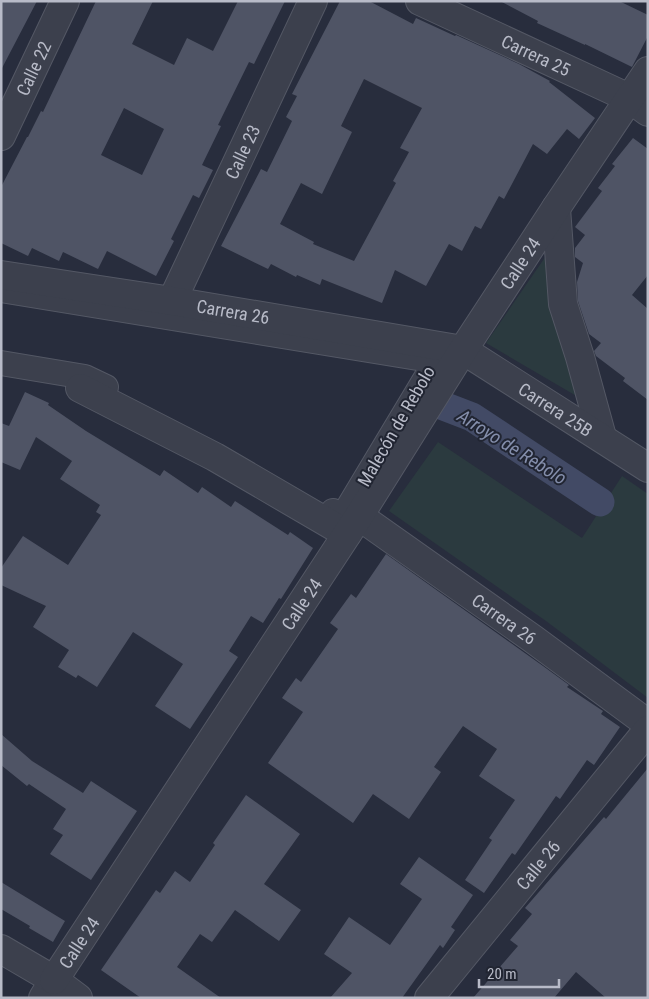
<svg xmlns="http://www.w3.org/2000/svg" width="649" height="999" font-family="'Roboto Condensed',sans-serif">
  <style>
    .green { fill: #2b3a3f }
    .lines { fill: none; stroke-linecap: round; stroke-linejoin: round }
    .canal { stroke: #424a65; stroke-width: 29 }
    .building { fill: #4f5465; fill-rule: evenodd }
    .pedestrian-casing { stroke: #545865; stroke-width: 26 }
    .minor-casing { stroke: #545865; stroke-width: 30 }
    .tertiary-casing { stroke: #545865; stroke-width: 30 }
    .pedestrian { stroke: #3c404d; stroke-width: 24 }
    .minor { stroke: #3c404d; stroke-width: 28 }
    .tertiary { stroke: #3c404d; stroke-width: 28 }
    .labels { text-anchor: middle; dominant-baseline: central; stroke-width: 4; stroke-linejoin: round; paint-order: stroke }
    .street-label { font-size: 18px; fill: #b8bbc8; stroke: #212532 }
    .water-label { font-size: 19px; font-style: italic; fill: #848eab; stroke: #212532 }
  </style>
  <rect width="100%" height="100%" fill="#282d3d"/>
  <path class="green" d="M 546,256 L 553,309 L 585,401 L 486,343 Z
    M 438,442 L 582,538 L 622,476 L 648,494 L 648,698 L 546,621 L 389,511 Z"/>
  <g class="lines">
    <path class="canal" d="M 420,397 L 472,417 L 600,502"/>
  </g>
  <path class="building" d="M 1,1 L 37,1 L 1,70 Z
    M 96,1 L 153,1 L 132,44 L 174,65 L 187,38 L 213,51 L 238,1 L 285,1 L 254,64 L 249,62 L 218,125 L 221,126 L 202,165 L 213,170 L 199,198 L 193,195 L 171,239 L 174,241 L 156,276 L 107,251 L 98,269 L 63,252 L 59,261 L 32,248 L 28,256 L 1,243 L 1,187 L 27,137 L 28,137 L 41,111 L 43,112 ZM 124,108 L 164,129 L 142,175 L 101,155 Z
    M 340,1 L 369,1 L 413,24 L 416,18 L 455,36 L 456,35 L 519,64 L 550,81 L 549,82 L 595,118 L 579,139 L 567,129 L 547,154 L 533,144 L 504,199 L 499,196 L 481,229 L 475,226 L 462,251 L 449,244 L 426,286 L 395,270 L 382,303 L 322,279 L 320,285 L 297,275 L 296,277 L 271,264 L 268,269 L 221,246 L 261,169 L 267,172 L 292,121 L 286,117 L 297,96 L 292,94 ZM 364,79 L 422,108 L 400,148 L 409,152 L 393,181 L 396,183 L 354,261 L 313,244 L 314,242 L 280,224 L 301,183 L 322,194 L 352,132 L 341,126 Z
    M 500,1 L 619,1 L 648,15 L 648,36 L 632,67 L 585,44 L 585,45 L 537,23 L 538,21 Z
    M 633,138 L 648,149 L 648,275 L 632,295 L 648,309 L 648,400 L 623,381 L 625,378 L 596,356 L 594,351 L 601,343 L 589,334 L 578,301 L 577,282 L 583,263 L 575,257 L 575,248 L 585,235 L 575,227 L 602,191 L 598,188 L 615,166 L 612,164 Z
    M 25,392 L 49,403 L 48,405 L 86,431 L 160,476 L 164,470 L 198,493 L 202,487 L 231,507 L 235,501 L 288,535 L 290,532 L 313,548 L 281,599 L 279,598 L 263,623 L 251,616 L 229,651 L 238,657 L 190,729 L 155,706 L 183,664 L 133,632 L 97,687 L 78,675 L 76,678 L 58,667 L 69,650 L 33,627 L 46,606 L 1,585 L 1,568 L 23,536 L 68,565 L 101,515 L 96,512 L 100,505 L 60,479 L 72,461 L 36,437 L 20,470 L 1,462 L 1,423 L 9,426 Z
    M 386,554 L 543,666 L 569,685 L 567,687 L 603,711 L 601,714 L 620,727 L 594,765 L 587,760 L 560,799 L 556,796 L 515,855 L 512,853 L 484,893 L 465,880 L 492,840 L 489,838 L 515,800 L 479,776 L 497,749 L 463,726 L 434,767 L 441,772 L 409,819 L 373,794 L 353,823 L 268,763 L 303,712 L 282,698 L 296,678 L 301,682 L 338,629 L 330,623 L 351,594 L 356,598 Z
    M 1,734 L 32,761 L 83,793 L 91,781 L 137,811 L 91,880 L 50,854 L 63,835 L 53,829 L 66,809 L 29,784 L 27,786 L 1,765 Z
    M 648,768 L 648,998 L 606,998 L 576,972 L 554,998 L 473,998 L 518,946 L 510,940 L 532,914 L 525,908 L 604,817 L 606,819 Z
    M 246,795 L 300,834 L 264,884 L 301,910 L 279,941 L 235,910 L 212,942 L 200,934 L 177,967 L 221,998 L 141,998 L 101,970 L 156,890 L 160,893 L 175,871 L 190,882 L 215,845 L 213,843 Z
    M 419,857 L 473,895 L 451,927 L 455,930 L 443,948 L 440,945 L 402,998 L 330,998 L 352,973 L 324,954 L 349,917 L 390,945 L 422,899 L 400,884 Z
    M 1,882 L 65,921 L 53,942 L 29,928 L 30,926 L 1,909 Z"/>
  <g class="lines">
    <g class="pedestrian-casing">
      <path id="pedestrian" d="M 1,290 L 436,361 L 343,516 L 333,511
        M 1,363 L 85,377 L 106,387"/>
    </g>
    <g class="minor-casing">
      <g id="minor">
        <path id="s1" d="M 420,1 L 629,98 L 648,112"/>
        <path id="s2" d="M 1,136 L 65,1"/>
        <path d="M 556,208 L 563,304 L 580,357 L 602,437"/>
        <path id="s3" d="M 172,301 L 313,1"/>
        <path d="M 80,388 L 215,457 L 347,534"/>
        <path id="s4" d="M 359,516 L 533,639 L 648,724"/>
        <path d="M 43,998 L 54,980"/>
        <path id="s5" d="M 429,998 L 648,730"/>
      </g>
    </g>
    <g class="tertiary-casing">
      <g id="tertiary">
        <path id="s6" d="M 1,275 L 172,301 L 463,350 L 648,468"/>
        <path d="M 1,949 L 54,980 L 78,998"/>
        <path id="s7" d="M 54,980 L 359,516 L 463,350 L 556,208 L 648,71"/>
      </g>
    </g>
    <use href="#pedestrian" class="pedestrian"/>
    <use href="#minor" class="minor"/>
    <use href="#tertiary" class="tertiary"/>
  </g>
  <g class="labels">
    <g class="street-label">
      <text stroke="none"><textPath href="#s1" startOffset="128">Carrera 25</textPath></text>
      <text stroke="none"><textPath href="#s2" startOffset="75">Calle 22</textPath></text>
      <text stroke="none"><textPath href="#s3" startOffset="165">Calle 23</textPath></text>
      <text stroke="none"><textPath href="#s7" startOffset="855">Calle 24</textPath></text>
      <text stroke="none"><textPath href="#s6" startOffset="235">Carrera 26</textPath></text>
      <text stroke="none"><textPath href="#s6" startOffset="578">Carrera 25B</textPath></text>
      <text transform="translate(396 426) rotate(-60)">Malecón de Rebolo</text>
      <text stroke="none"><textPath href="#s7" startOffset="450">Calle 24</textPath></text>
      <text stroke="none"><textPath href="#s4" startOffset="178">Carrera 26</textPath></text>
      <text stroke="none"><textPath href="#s5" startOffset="172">Calle 26</textPath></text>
      <text stroke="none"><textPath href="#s7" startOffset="45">Calle 24</textPath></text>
    </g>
    <g class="water-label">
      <text transform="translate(512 447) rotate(32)">Arroyo de Rebolo</text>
    </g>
  </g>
  <rect width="649" height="999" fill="none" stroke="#b8bbc8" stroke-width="5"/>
  <path d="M479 979v8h80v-8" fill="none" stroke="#b8bbc8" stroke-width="2.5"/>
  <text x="487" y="979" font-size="15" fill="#b8bbc8" stroke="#212532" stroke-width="4" paint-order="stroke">20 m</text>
</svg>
